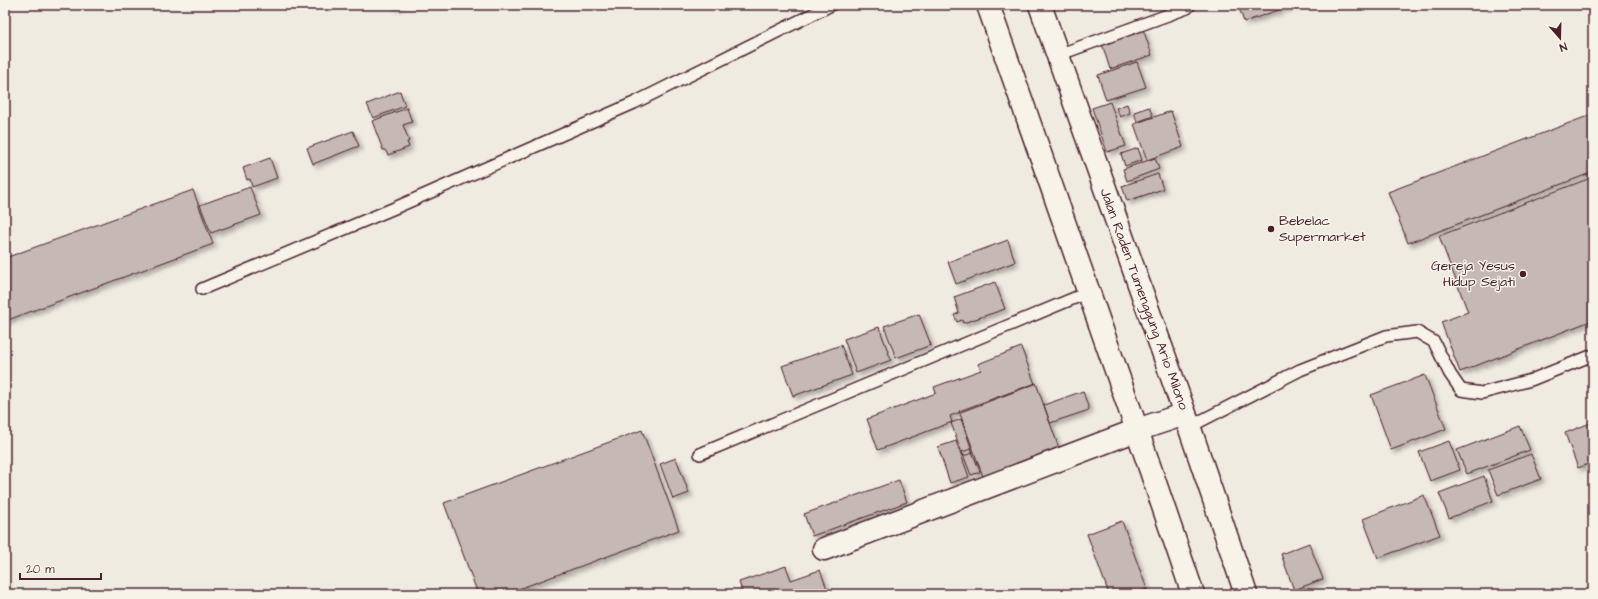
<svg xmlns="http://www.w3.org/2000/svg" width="1598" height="599" font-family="'Architects Daughter',sans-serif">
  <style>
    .building { fill: #c6b8b3; stroke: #4a1f2b; filter: url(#shadow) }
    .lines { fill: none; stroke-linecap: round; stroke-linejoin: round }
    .service-casing { stroke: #4a1f2b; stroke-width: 14 }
    .minor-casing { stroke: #4a1f2b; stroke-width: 25 }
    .trunk-casing { stroke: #4a1f2b; stroke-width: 25 }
    .service { stroke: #f7f3e8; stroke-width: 11 }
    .minor { stroke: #f7f3e8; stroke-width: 22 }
    .trunk { stroke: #f7f3e8; stroke-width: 22 }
    .poi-dot { fill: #4a1f2b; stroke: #f7f3e8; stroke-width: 1.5 }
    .labels { text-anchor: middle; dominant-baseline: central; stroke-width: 3; stroke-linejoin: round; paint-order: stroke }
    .poi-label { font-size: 14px; fill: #4a1f2b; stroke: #f7f3e8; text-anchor: start }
    .street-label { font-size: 14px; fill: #4a1f2b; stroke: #f7f3e8 }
  </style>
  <defs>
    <filter id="shadow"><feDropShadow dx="3.5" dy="3.5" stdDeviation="2" flood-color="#0004"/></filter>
  </defs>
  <rect width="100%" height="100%" fill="#f0ebe0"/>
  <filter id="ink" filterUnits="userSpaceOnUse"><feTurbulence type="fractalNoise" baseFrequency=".025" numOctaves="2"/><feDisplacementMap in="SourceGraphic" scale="8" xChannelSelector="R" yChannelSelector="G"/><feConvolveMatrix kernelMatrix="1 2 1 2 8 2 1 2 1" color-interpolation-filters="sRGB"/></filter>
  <g filter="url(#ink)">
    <path class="building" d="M 391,5 L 401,5 L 393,8 Z
      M 1238,5 L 1293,5 L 1244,22 Z
      M 1143,29 L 1152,55 L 1110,69 L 1102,44 Z
      M 1137,62 L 1146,87 L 1106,100 L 1098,75 Z
      M 400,91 L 405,106 L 373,118 L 367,104 Z
      M 1110,102 L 1126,146 L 1107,152 L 1092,108 Z
      M 1127,104 L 1130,113 L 1120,117 L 1116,108 Z
      M 1149,107 L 1153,116 L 1137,122 L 1134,112 Z
      M 407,108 L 412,122 L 403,125 L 409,141 L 407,142 L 409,147 L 388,155 L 385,150 L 383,150 L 372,121 Z
      M 1171,111 L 1183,147 L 1147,160 L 1134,124 Z
      M 1593,114 L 1593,172 L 1408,243 L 1388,192 Z
      M 353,131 L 359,146 L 313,164 L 307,148 Z
      M 1138,148 L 1142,160 L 1125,166 L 1121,154 Z
      M 270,158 L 277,178 L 252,187 L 250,179 L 247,180 L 243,168 Z
      M 1155,158 L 1159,169 L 1127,181 L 1123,169 Z
      M 1158,174 L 1163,189 L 1127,201 L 1122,186 Z
      M 1593,177 L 1593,320 L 1460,372 L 1441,322 L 1468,312 L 1439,236 Z
      M 250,187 L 261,215 L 211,233 L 200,205 Z
      M 193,190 L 213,244 L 5,321 L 5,258 Z
      M 1008,240 L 1015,262 L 956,284 L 948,262 Z
      M 995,282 L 1005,309 L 963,323 L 962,320 L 957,322 L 954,315 L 959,313 L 954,297 Z
      M 919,314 L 931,345 L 896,358 L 884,326 Z
      M 879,327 L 891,360 L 856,373 L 844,339 Z
      M 841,345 L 852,375 L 793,396 L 782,366 Z
      M 1021,347 L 1035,384 L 950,416 L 952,422 L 878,450 L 867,419 L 936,393 L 934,387 L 981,370 L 978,364 Z
      M 1425,375 L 1446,429 L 1391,450 L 1371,395 Z
      M 1036,383 L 1061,454 L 985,482 L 959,411 Z
      M 1083,391 L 1089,410 L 1050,423 L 1044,405 Z
      M 961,419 L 973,453 L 963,456 L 951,423 Z
      M 1593,422 L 1593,462 L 1578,468 L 1565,433 Z
      M 1520,426 L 1530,450 L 1467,474 L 1457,450 Z
      M 642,430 L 679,530 L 505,594 L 478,594 L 444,503 Z
      M 956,441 L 969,477 L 950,483 L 938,447 Z
      M 1449,441 L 1460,470 L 1430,481 L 1419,452 Z
      M 971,449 L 980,472 L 971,475 L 962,452 Z
      M 1531,454 L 1541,479 L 1498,495 L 1488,470 Z
      M 676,458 L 689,493 L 673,499 L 660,464 Z
      M 1484,476 L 1493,501 L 1449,518 L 1439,493 Z
      M 899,480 L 907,502 L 812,536 L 804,514 Z
      M 1424,495 L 1440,535 L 1378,558 L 1363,519 Z
      M 1122,521 L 1147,589 L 1133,594 L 1109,594 L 1087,534 Z
      M 1309,543 L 1323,579 L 1294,590 L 1281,554 Z
      M 786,566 L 791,580 L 820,570 L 829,594 L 743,594 L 739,582 Z"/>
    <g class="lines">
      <g class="service-casing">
        <path id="service" d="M 1058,55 L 1187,8 L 1190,5
          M 202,289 L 397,207 L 634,103 L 831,5
          M 1189,427 L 1300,370 L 1386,336 L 1417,332 L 1434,342 L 1450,374 L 1461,390 L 1482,393 L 1531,380 L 1593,355
          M 700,454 L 1089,292"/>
      </g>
      <g class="minor-casing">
        <path id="minor" d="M 824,549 L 1137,430 L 1185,414"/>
      </g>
      <g class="trunk-casing">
        <path id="trunk" d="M 988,5 L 1137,430 L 1193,594
          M 1040,5 L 1185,414 L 1246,594"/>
      </g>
      <use href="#service" class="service"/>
      <use href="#minor" class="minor"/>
      <use href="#trunk" class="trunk"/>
    </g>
  </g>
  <g class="poi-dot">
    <circle cx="1271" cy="229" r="4"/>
    <circle cx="1523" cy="274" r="4"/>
  </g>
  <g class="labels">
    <g class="poi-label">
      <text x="1279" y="221">Bebelac<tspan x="1279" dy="16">Supermarket</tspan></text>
      <text x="1515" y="266" text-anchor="end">Gereja Yesus<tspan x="1515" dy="16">Hidup Sejati</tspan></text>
    </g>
    <g class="street-label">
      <text transform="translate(1144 299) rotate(70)">Jalan Raden Tumenggung Ario Milono</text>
    </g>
  </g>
  <rect width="1598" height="599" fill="none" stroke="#f7f3e8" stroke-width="20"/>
  <rect x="10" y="10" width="1578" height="579" fill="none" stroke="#4a1f2b" stroke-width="1.5" filter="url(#ink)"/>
  <g transform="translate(1560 38) rotate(160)" stroke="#f7f3e8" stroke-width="3" paint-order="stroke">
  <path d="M0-3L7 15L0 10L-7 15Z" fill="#4a1f2b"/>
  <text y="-6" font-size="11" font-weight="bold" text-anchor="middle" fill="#4a1f2b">N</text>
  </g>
  <path d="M20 573v6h81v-6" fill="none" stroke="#4a1f2b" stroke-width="2"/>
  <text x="26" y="573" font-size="12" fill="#4a1f2b" stroke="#f7f3e8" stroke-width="3" paint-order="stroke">20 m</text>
</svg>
